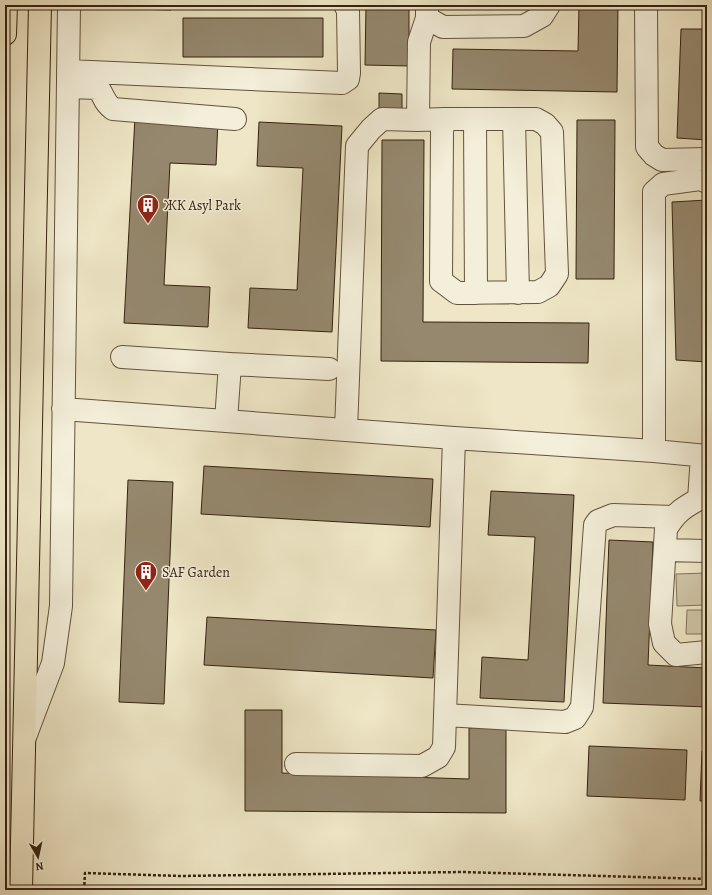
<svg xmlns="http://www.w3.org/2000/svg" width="712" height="895" font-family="Alegreya,serif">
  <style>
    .green { fill: #cfc5a7; stroke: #82745b }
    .building { fill: #95886e; stroke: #35220f }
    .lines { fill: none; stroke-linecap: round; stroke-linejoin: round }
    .minor-casing { stroke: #63533d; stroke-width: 24 }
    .major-casing { stroke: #35220f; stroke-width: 24 }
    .path { stroke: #35220f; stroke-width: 2.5; stroke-dasharray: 3 2; stroke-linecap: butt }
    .minor { stroke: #f4efda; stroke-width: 22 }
    .major { stroke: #eee6c6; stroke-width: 22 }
    .labels { text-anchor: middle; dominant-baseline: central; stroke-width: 3; stroke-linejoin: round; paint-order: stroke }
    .poi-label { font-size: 14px; fill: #35220f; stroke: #f4efda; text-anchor: start }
  </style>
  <rect width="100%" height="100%" fill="#eee6c6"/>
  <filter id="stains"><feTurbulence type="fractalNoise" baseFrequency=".005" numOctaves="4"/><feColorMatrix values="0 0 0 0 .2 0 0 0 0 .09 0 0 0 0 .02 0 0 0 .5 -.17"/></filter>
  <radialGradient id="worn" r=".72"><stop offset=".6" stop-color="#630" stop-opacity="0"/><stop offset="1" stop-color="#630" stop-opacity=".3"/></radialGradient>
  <path class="green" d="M 707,573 L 707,605 L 677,606 L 676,574 Z
    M 687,610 L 707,610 L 707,634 L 686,634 Z"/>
  <path class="building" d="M 134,5 L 171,5 L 171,10 L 134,9 Z
    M 366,5 L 409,5 L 409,66 L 365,65 Z
    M 579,5 L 618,5 L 617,92 L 452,89 L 453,49 L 578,51 Z
    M 183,18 L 323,18 L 323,57 L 183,57 Z
    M 681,29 L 707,29 L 707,140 L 677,138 Z
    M 379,93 L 402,94 L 402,113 L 379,112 Z
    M 135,117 L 218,121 L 216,165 L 170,163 L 164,285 L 210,287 L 208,327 L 124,323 Z
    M 577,120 L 615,120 L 614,279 L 576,279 Z
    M 259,122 L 342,126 L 332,332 L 248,328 L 250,288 L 297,290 L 303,168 L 257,166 Z
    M 382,140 L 424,140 L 423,322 L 589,323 L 588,363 L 381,361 Z
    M 707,200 L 707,362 L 676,360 L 672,202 Z
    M 204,466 L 433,479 L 430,527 L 201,514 Z
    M 128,480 L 173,482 L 164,704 L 119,702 Z
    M 491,491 L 574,495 L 564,702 L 480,698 L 482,657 L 528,660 L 535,537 L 488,535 Z
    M 609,540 L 653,542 L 648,665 L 707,668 L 707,707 L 603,703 Z
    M 207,617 L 436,630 L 433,678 L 204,665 Z
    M 245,710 L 282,710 L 282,773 L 469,779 L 469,728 L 506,726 L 506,813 L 245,811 Z
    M 589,746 L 687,750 L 685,800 L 587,796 Z
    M 702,751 L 707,751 L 707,801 L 700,801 Z"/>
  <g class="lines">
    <g class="minor-casing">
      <path id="minor" d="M 427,5 L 427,18 L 419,42 L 418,120 L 444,119 L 442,132 L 441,281 L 457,293 L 538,292 L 549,286 L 557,274 L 552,132 L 545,124 L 536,119 L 444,119
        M 646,5 L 647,147 L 654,155 L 662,160 L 707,159
        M 427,18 L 443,27 L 524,26 L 542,16 L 549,5
        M 68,71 L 342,83 L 348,79 L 349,73 L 348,10 L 345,5
        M 69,87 L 98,88 C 105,96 102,101 113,109 L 235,119
        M 475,119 L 476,293
        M 514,119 L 518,293
        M 122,357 L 230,364 L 226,421
        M 230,364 L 329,369
        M 63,409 L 454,438 L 654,451 L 707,456
        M 346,430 L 357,146 L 371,129 L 382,119 L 418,120
        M 654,451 L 654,192 L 663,184 L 700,179 L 707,182
        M 702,456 L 699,499 C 683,508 676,512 666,529 L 660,624 L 664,643 L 676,655 L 707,652
        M 665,550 L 707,551
        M 445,715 L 565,722 L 575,718 L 582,707 L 595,525 L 598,521 L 613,515 L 673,517
        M 25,737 L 53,663 L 61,606 L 69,5
        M 296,764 L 422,766 L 438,757 L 444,747 L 454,438"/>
    </g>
    <g class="major-casing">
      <path id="major" d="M 5,34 L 6,5
        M 21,890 L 40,5"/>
    </g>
    <path class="path" d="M 84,890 L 85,873 L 180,876 L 462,872 L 707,879"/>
    <use href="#minor" class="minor"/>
    <use href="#major" class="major"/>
  </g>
  <defs>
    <g id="building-pin" transform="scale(1.15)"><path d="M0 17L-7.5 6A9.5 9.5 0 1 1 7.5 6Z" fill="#8f2418" stroke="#f4efda"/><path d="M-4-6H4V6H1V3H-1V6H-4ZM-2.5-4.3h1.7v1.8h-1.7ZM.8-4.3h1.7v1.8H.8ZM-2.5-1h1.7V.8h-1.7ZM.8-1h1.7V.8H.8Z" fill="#fff"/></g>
  </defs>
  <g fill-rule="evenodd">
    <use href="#building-pin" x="148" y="205"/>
    <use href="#building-pin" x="146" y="572"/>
  </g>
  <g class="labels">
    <g class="poi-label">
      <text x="164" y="205">ЖК Asyl Park</text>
      <text x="162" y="572">SAF Garden</text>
    </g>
  </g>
  <rect width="712" height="895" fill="none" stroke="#eee6c6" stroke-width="20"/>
  <rect x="6" y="6" width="700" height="883" fill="none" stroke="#35220f" stroke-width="2"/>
  <rect x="10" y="10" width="692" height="875" fill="none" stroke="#35220f"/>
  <g transform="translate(38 857) rotate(171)" stroke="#f4efda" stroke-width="3" paint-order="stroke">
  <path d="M0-3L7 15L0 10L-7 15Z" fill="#35220f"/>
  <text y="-6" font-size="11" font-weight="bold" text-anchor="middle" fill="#35220f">N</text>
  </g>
  <rect width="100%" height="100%" filter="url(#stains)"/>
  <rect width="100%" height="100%" fill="url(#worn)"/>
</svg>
